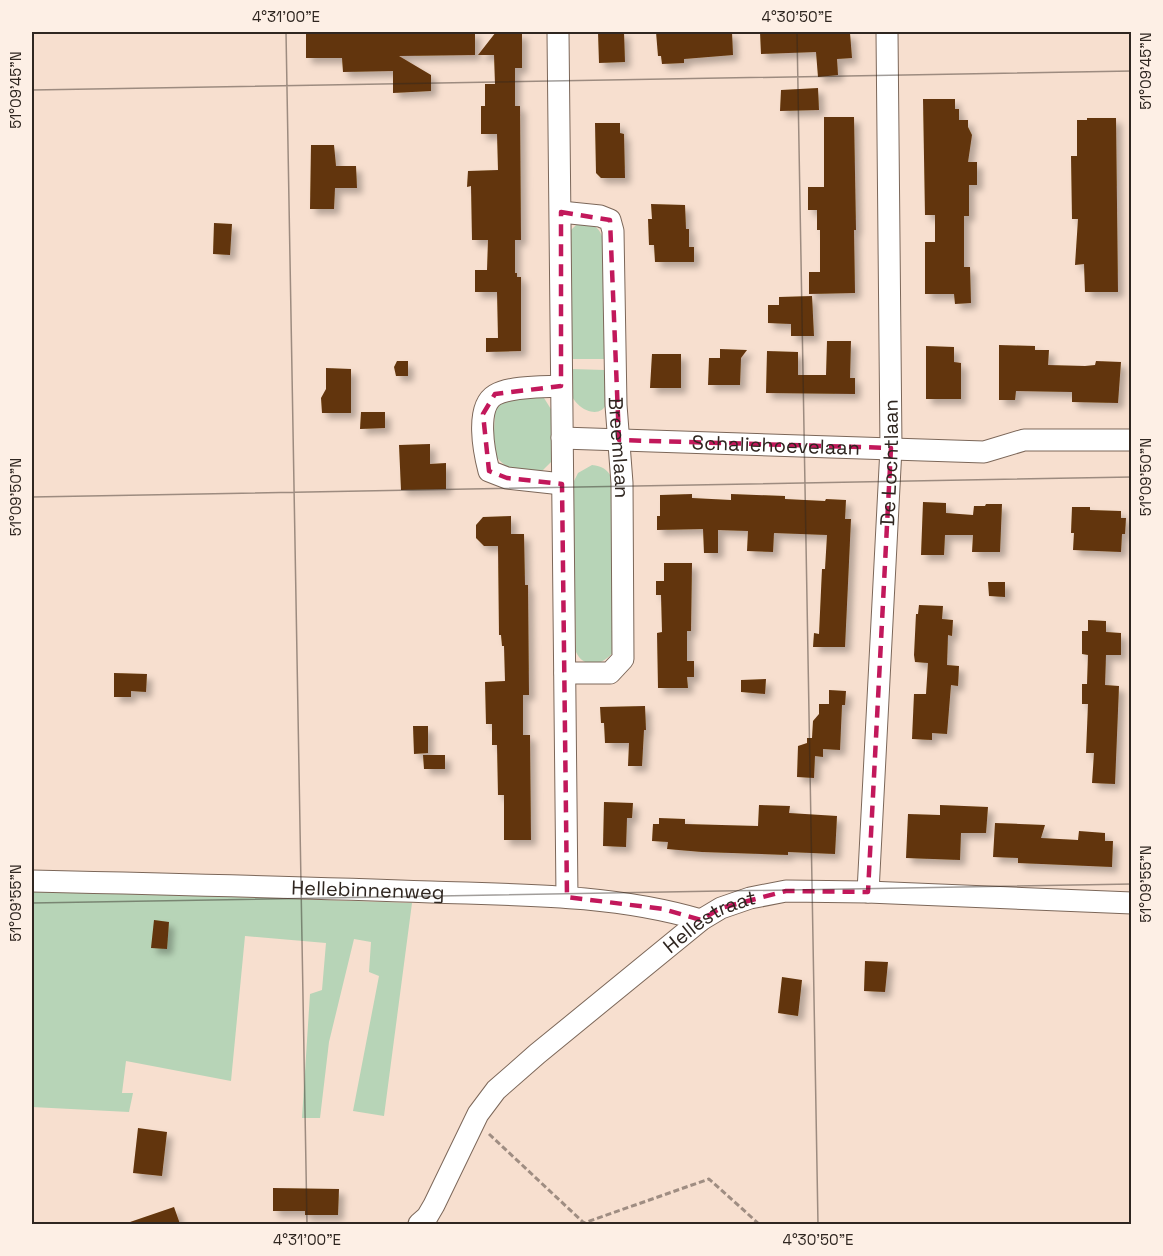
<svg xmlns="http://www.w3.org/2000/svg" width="1163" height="1256" font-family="'Space Grotesk',sans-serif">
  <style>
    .green { fill: #b7d4b7 }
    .building { fill: #623409; filter: url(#shadow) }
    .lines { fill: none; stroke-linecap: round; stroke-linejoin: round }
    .street-casing { stroke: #7c6759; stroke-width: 23 }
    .path { stroke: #9f8d82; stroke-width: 3; stroke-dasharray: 6 3; stroke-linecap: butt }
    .street { stroke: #fff; stroke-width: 21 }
    .marked { fill: none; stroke: #c2185b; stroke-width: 4.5; stroke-dasharray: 12 8; stroke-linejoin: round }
    .ticks { fill: none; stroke: #2f2620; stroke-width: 1.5; stroke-opacity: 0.45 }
    .labels { text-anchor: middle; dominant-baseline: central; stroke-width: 6; stroke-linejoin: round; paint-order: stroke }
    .street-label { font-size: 20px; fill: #2f2620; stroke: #fdefe5 }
    .neatline { fill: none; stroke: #2f2620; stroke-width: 2 }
    .ticks-label { font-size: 15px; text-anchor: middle; fill: #2f2620 }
  </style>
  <defs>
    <filter id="shadow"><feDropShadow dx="5.5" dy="5.5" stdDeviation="3" flood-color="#0004"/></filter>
  </defs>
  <rect width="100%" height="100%" fill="#f7dfcf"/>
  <path class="green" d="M 577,224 C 594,223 601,227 604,244 L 605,359 L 572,359 L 570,231 Z
    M 571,369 L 605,370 C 606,379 610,395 607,403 C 599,422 574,407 571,393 C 570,386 571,377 571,369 Z
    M 526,395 L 544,398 L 554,414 L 553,460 L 540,473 C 516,473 508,471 493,453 L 495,410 L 506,399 Z
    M 592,465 C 602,466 607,469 612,478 L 614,651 C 604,665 584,670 576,652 L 572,485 L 578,473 Z
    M 32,890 L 412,903 L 384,1116 L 353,1111 L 379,976 L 369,972 L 371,942 L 354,939 L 329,1042 L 320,1118 L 302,1118 L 310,994 L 322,990 L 326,943 L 245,936 L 231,1081 L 126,1061 L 122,1093 L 133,1093 L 129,1112 L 32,1107 Z"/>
  <path class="building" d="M 306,32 L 475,32 L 475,55 L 399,56 L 431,75 L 431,91 L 393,93 L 393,71 L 343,72 L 342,58 L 306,58 Z
    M 496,32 L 502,33 L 522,33 L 522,68 L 515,68 L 515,106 L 520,106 L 521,240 L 515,240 L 515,273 L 517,273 L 517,277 L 521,277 L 521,351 L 486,352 L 486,338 L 498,338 L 497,292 L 475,292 L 475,270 L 487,270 L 488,240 L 472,240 L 471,186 L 467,187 L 468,171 L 498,170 L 497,134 L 481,134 L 481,106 L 485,106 L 485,84 L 495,84 L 494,55 L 478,55 Z
    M 598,32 L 624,32 L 625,62 L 599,63 Z
    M 656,32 L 732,32 L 733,55 L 684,59 L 684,63 L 662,64 L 661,56 L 658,56 Z
    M 760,32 L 832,32 L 832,34 L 850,33 L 852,58 L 837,59 L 838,75 L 818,77 L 816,52 L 761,54 Z
    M 818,88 L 819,110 L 780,111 L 781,90 Z
    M 923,99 L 955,99 L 955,109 L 959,109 L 959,120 L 968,120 L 968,127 L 972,135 L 968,162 L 977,162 L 977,185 L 969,185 L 969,216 L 964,216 L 964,267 L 970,267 L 971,303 L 955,304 L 954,294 L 925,294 L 925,242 L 935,242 L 935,215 L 925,215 Z
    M 824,117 L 854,117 L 856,230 L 854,230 L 855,293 L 809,294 L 809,272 L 820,272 L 820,230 L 817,230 L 817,210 L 808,210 L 808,187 L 824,187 Z
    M 1087,118 L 1116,118 L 1118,292 L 1085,292 L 1084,264 L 1075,265 L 1078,219 L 1072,219 L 1071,156 L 1077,156 L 1077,120 L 1087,120 Z
    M 595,123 L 620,123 L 620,133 L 624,134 L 625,178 L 601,178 L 596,173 Z
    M 311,145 L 334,145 L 336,166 L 356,166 L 357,188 L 335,188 L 334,209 L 310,209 Z
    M 651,204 L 685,205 L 686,229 L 689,229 L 689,247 L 694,247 L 694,262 L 655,262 L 654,245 L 649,245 L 648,219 L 652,219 Z
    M 214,223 L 232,224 L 230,255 L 213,254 Z
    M 812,296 L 814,336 L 791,336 L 791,324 L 768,323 L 768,305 L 779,305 L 779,297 Z
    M 827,341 L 851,341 L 850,378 L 855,378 L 855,394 L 766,393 L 767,351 L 798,352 L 798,375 L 826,375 Z
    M 999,345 L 1035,346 L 1035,350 L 1049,350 L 1048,365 L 1085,366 L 1095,365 L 1096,361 L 1121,362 L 1118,403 L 1072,402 L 1072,392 L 1016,391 L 1015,400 L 999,400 Z
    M 926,346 L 954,347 L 954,362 L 961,363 L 961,399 L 926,399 Z
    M 720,349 L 747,350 L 741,358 L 740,385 L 708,385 L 709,358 L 720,358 Z
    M 652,354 L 681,354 L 681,388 L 650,388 Z
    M 397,361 L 408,361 L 408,376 L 396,376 L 394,367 Z
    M 326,368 L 351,369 L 351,413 L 322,413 L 321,398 L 326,389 Z
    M 361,412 L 385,412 L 385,428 L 360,429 Z
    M 430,444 L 430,464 L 446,463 L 446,489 L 401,490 L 399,445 Z
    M 692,494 L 692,498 L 731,500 L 731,494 L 785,496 L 785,499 L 825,501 L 826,499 L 846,500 L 845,519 L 851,519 L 845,647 L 813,647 L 814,633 L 819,634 L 822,569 L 825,569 L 827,535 L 774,533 L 773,552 L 747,551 L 748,531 L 718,530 L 718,553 L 704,553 L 703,529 L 657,530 L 657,516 L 660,516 L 660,495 Z
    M 923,502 L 946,503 L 946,513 L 973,515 L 974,506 L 985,506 L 986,504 L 1002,504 L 1000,552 L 972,552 L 973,535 L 945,535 L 944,555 L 921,555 Z
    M 1072,507 L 1090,507 L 1090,510 L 1121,511 L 1121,518 L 1126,518 L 1125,534 L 1122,534 L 1121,552 L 1073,550 L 1074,533 L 1071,533 Z
    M 511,516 L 511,534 L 524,534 L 525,585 L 528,585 L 529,695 L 523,695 L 523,735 L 530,735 L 531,840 L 504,840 L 504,795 L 498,795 L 497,745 L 492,745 L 492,724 L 486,724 L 485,682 L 505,681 L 504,646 L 502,646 L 501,635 L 499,635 L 498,546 L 484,546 L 476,538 L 476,525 L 483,517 Z
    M 664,563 L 692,563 L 691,631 L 687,631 L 687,661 L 694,661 L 694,677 L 687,677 L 688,688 L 658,688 L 657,633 L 662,632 L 661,595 L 656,595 L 656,581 L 664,581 Z
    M 988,582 L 1005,582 L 1005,597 L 989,596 Z
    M 919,605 L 943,606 L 942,619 L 953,620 L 952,636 L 948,635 L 947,665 L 959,666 L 958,686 L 951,685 L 947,734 L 932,733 L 932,740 L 912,739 L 914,694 L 926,694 L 928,663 L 915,662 L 914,655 L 916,614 L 918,614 Z
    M 1088,620 L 1106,621 L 1106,632 L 1121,633 L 1121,655 L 1106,655 L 1105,685 L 1119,686 L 1115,784 L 1092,783 L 1094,753 L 1086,753 L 1088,704 L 1082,704 L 1082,684 L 1087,684 L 1088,655 L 1082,654 L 1082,631 L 1088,631 Z
    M 114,673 L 147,674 L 146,692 L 131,691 L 131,697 L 114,697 Z
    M 766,679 L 765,694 L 741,692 L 741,680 Z
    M 829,690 L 846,691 L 845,705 L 842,705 L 840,750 L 823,749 L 823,757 L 815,756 L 814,778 L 797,777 L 798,746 L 807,743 L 807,738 L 812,738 L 813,721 L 819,714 L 819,704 L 829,704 Z
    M 645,706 L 646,730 L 644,730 L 642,766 L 628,766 L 629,743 L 605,743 L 604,723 L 601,723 L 600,707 Z
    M 413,726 L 428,726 L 428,753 L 414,754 Z
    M 423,755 L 445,755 L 445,769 L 424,769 Z
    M 604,802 L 633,803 L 632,818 L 627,818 L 626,847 L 603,846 Z
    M 759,805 L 790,806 L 789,813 L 837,816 L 835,854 L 788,852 L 788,855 L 702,852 L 667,849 L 668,842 L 652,841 L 653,824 L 659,824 L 659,818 L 685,819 L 685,824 L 758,826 Z
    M 940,805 L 988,807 L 986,833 L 961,833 L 960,860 L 906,858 L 908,814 L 940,815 Z
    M 995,823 L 1045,825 L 1041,838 L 1078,840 L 1079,831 L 1105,833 L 1105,841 L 1113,841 L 1112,867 L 1018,863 L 1018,858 L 993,857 Z
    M 154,920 L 169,922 L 167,949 L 151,948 Z
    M 865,961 L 888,962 L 885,992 L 864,991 Z
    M 782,977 L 802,980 L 798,1016 L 778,1013 Z
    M 138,1128 L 167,1132 L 162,1176 L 133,1173 Z
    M 273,1188 L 339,1189 L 338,1215 L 305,1215 L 305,1211 L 273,1211 Z
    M 174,1207 L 180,1224 L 130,1224 L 130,1222 Z"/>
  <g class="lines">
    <g class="street-casing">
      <g id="street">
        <path d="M 558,32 L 567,897"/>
        <path id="s1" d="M 561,212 L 600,216 L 610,220 L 613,231 L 616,405 L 622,483 L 623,659 L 610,673 L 565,673"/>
        <path d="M 561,386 C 543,387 510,386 495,395 C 475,407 484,452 489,471 L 507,478 L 562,484"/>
        <path id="s2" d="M 562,438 L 984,452 L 1024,440 L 1132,440"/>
        <path id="s3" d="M 32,881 C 165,884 298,887 431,892 C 521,895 614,894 701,920"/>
        <path id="s4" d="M 868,892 L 891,448 L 887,32"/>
        <path id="s5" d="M 419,1224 L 427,1217 L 434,1205 L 478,1114 L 496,1090 L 537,1054 L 701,920 L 721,908 L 750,898 L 786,891 L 868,892 L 1132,903"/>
      </g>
    </g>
    <path class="path" d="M 489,1134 L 584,1223 L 709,1179 L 759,1224"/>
    <use href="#street" class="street"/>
  </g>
  <path class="marked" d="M 561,212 L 610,220 L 619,440 L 891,448 L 868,892 L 786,891 L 721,908 L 701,920 L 663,909 L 567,897 L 562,484 L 507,478 L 489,471 L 483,414 L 495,394 L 561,386 Z"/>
  <path class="ticks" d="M 286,32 L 307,1224M 797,32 L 818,1224M 32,90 L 1132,71M 32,497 L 1132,477M 32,903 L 1132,884"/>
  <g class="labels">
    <g class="street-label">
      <text stroke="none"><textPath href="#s2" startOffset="214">Schaliehoevelaan</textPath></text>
      <text stroke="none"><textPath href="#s1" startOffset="278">Breemlaan</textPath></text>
      <text stroke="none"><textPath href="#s4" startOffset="430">De Lochtlaan</textPath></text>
      <text stroke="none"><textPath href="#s3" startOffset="336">Hellebinnenweg</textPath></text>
      <text stroke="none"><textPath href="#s5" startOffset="429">Hellestraat</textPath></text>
    </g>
  </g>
  <rect width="1163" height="1256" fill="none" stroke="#fdefe5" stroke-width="66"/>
  <rect x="33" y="33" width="1097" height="1190" class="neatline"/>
  <g class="ticks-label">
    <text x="286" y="22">4°31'00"E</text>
    <text x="797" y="22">4°30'50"E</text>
    <text transform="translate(1146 71) rotate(-90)" y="5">51°09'45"N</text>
    <text transform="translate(16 90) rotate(-90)" y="5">51°09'45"N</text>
    <text transform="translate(1146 477) rotate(-90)" y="5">51°09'50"N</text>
    <text transform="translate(16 497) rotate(-90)" y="5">51°09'50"N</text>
    <text transform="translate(1146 884) rotate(-90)" y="5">51°09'55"N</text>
    <text transform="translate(16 903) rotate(-90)" y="5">51°09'55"N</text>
    <text x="307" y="1245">4°31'00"E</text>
    <text x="818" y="1245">4°30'50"E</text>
  </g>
</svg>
